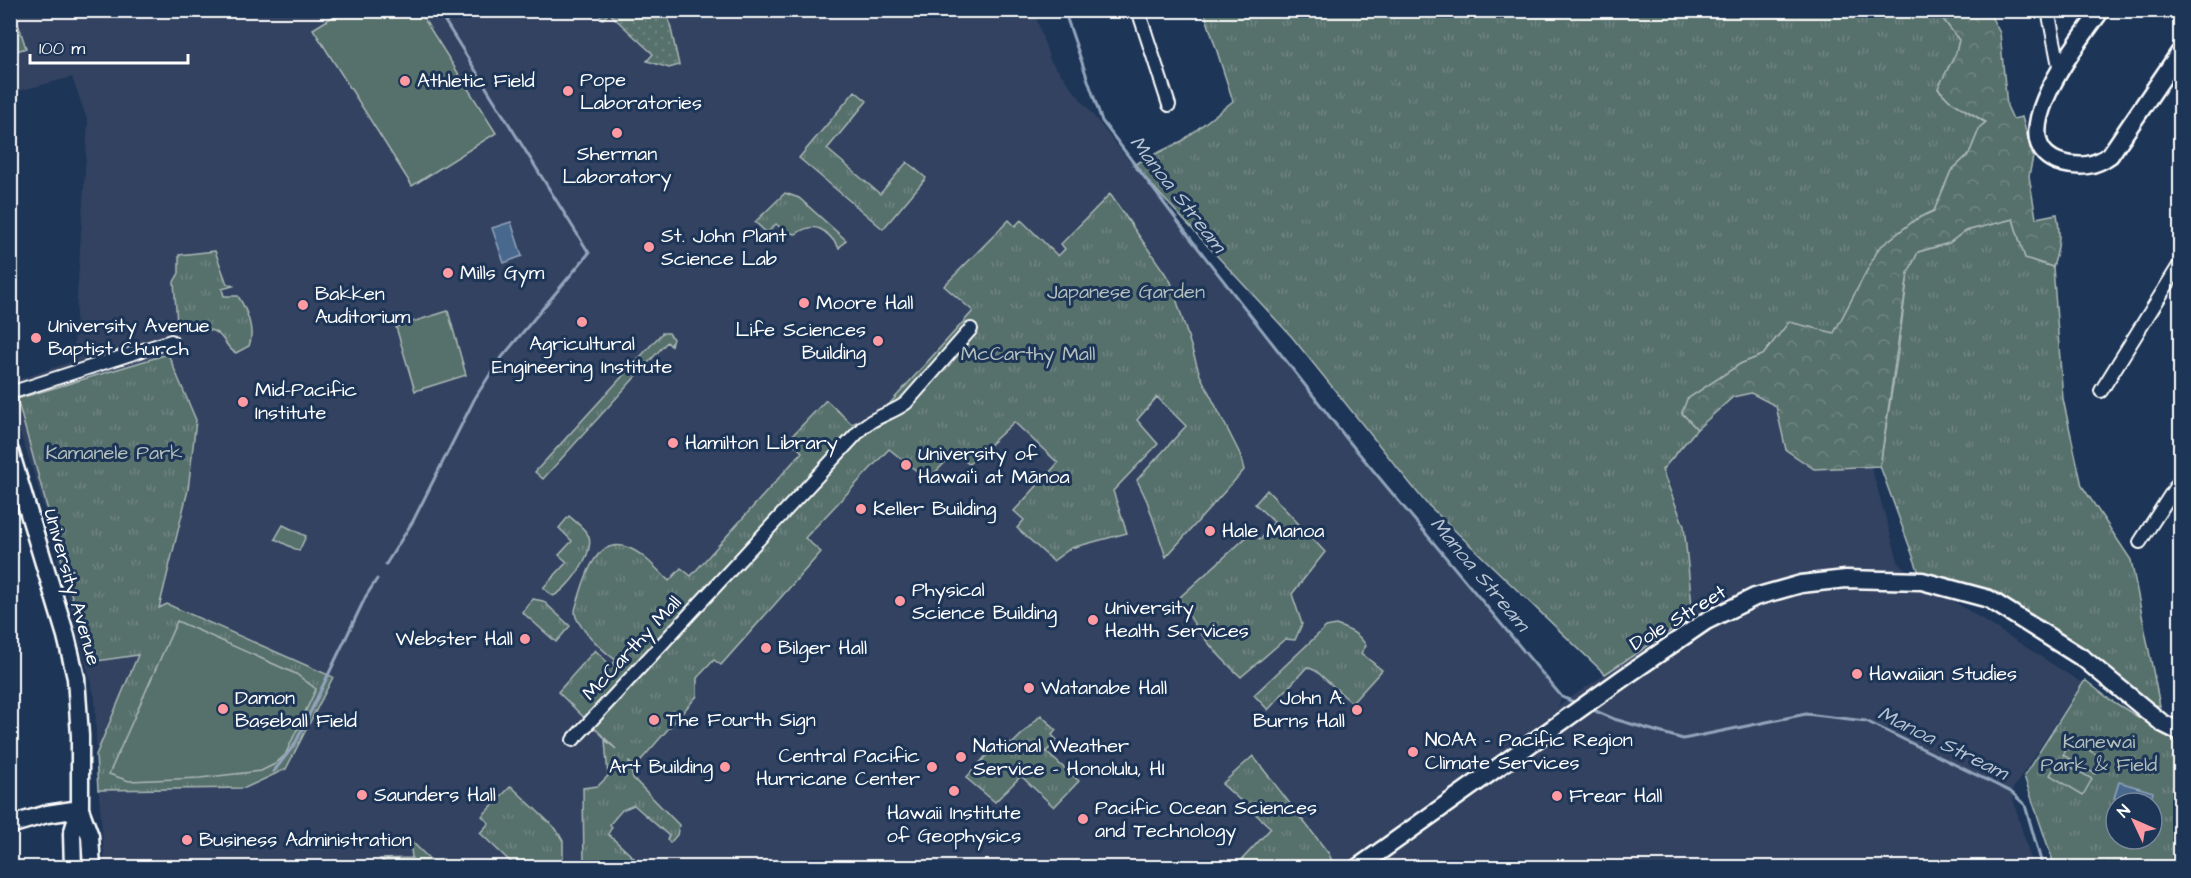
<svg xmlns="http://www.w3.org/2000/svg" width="2191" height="878" font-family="'Architects Daughter',sans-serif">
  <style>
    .built { fill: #334260 }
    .grass { fill: url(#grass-tufts); stroke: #abb8b6; stroke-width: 1.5; fill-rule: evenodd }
    .forest { fill: url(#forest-crowns); stroke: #abb8b6; stroke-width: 1.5 }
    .garden { fill: url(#garden-dots); stroke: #abb8b6; stroke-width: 1.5 }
    .pitch { fill: #57706c; stroke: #abb8b6; stroke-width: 1.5 }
    .water { fill: #48688e; stroke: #91a4bb; stroke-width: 1.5 }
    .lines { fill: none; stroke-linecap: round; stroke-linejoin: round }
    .stream { stroke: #91a4bb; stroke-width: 3 }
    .street-casing { stroke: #fff; stroke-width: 16 }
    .secondary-casing { stroke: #fff; stroke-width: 21 }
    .street { stroke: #1d3557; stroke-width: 12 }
    .secondary { stroke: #1d3557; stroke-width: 16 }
    .poi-dot { fill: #ff9aa2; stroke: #1d3557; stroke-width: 2 }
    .labels { text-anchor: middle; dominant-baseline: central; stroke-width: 6; stroke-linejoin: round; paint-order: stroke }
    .poi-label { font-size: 20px; fill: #fff; stroke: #1d3557; text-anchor: start }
    .park-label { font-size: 20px; fill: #b3bfbd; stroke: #1d3557 }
    .street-label { font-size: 20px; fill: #fff; stroke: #1d3557 }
    .water-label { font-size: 21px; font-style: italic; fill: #b6c3d2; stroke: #1d3557 }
  </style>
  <defs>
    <pattern id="grass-tufts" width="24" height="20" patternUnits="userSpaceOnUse" patternTransform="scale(1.5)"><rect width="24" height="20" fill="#57706c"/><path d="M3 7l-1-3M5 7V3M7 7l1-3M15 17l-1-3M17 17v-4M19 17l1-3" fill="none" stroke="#708582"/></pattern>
    <pattern id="forest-crowns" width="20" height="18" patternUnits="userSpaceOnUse" patternTransform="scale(1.5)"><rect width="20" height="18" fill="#57706c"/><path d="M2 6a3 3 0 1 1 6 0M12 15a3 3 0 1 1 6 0" fill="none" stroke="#708582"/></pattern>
    <pattern id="garden-dots" width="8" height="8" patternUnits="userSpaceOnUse" patternTransform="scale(1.5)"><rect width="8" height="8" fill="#57706c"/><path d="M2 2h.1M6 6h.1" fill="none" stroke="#708582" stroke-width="1.8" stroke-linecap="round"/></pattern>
  </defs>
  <rect width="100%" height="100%" fill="#1d3557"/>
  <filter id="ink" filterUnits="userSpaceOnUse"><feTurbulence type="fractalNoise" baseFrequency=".0167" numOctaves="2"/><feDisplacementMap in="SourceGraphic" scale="12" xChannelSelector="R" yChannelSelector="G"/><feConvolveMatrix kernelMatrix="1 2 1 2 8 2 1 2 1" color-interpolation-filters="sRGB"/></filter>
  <g filter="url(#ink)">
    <path class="built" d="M 11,11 L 1034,11 L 1050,60 L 1347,439 L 1562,697 L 1558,706 L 1622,663 L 1656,400 L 1844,372 L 1899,564 L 1922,581 L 2082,683 L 2011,792 L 2033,867 L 105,867 L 97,772 L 95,698 L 37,483 L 10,404 L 11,382 L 73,361 L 88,122 L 72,77 L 11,93 Z"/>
    <path class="grass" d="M 1204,11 L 1944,11 L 1943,19 L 1959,40 L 1956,53 L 1938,89 L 1949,100 L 1986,123 L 1980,127 L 1969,154 L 1951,171 L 1934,211 L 1915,220 L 1879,248 L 1834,333 L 1789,322 L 1763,355 L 1740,364 L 1682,413 L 1697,429 L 1662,470 L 1684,526 L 1693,616 L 1605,674 L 1425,502 L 1292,337 L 1133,165 L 1182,141 L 1233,101 Z
      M 855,91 L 867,101 L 827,149 L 880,194 L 907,162 L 926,178 L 883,229 L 799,158 Z
      M 785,193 L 799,198 L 846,240 L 839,248 C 827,230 815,220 796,234 L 786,232 L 776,224 L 767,233 L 755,222 Z
      M 1110,194 L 1171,282 L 1200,375 L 1240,454 L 1244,470 L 1166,557 L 1147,501 L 1137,480 L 1186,426 L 1157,397 L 1137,420 L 1158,444 L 1113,491 L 1127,533 L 1071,548 L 1053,561 L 1017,528 L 1024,520 L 1014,511 L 1058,463 L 1014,422 L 969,464 L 954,453 L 928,480 L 889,449 L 805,538 L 821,552 L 721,665 L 714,660 L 697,678 L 697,696 L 635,767 L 629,762 L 633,778 L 679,825 L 677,835 L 670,843 L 667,839 L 669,836 L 634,805 L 622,810 L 610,824 L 612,827 L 608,834 L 634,858 L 626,867 L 584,867 L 583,788 L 598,786 L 608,776 L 605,740 L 616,749 L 558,692 L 595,650 L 611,666 L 616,660 C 605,653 575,625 575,612 C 575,607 579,599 580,594 C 586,574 597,538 626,547 C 643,552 656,569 669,581 L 681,568 L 691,576 L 802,452 L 789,439 L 826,400 L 852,424 L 884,410 L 973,311 L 944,286 L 1009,220 L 1015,226 L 1021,220 L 1058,256 L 1065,249 L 1061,244 Z
      M 2013,219 L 2025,258 L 2053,267 L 2063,399 L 2082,486 L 2131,560 L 2160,706 L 2131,699 L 1989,599 L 1922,581 L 1880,466 L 1898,352 L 1908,273 L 1918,252 L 1949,243 L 1965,231 Z
      M 215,251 L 227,284 L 233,286 L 222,289 L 224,296 L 238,296 C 247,310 255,331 249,346 L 236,353 C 229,350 227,344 222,338 C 212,325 197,331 185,330 L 179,327 L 177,323 L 174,282 L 179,273 L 179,255 Z
      M 662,333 L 669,333 L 673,339 L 671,346 L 667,342 L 543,479 L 535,472 Z
      M 168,354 L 196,420 L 188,490 L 159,608 L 167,604 L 333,677 L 286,769 L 245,788 L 98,790 L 96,755 L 138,655 L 90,662 L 17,399 Z
      M 1267,490 L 1325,552 L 1292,594 L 1302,624 L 1295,640 L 1285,639 L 1241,677 C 1213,651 1197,632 1179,598 L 1250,534 L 1261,539 L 1274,522 L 1255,504 Z
      M 569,516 C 576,522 586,529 589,537 C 594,554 568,590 553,596 L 543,588 L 567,562 L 559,555 L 572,541 L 559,528 Z
      M 533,599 L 543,601 L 570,626 L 556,642 L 522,612 Z
      M 1336,625 C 1349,630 1359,633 1366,646 L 1361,653 L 1382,670 L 1352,703 L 1316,671 L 1307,667 L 1268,710 L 1254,695 L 1326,627 Z
      M 2085,680 L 2109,699 L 2180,743 L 2180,867 L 2055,867 L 2024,776 ZM 2116,803 L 2152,803 L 2152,839 L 2116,839 Z
      M 1041,715 L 1056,730 L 1052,735 L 1057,740 L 1046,752 L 1079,781 L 1054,807 L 1021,776 L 995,802 L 966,778 L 995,746 L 1013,743 Z
      M 1253,756 L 1329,854 L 1332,861 L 1330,867 L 1235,867 L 1271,828 L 1222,784 Z
      M 511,786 L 556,829 L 563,841 L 563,867 L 516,867 L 480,833 L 489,823 L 482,816 Z
      M 410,840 L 438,867 L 389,867 L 380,859 L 412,858 Z"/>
    <path class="forest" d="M 1944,11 L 1988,11 L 2000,33 L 2007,106 L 2013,119 L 2022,117 L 2033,157 L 2029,176 L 2036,218 L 2057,214 C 2061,234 2059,248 2053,267 L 2025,258 L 2013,219 L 1965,231 L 1949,243 L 1918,252 L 1908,273 L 1880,466 L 1814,469 L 1786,450 L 1776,406 L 1751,393 L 1733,397 L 1697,429 L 1682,413 L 1687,399 L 1740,364 L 1763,355 L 1789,322 L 1834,333 L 1879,248 L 1915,220 L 1934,211 L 1951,171 L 1969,154 L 1980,127 L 1986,122 L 1949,100 L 1938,88 L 1956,53 L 1959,40 L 1943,19 Z"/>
    <path class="garden" d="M 603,12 L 667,11 L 679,65 L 669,68 L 647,61 L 653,54 L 609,13 L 603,19 L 600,16 Z"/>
    <path class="pitch" d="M 11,10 L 14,11 L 26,48 L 11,53 Z
      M 342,11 L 419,11 L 496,133 L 412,186 L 313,29 Z
      M 448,311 L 466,375 L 415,391 L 396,327 Z
      M 283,525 L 306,536 L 299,551 L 275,539 Z
      M 177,621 L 296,674 L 316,689 L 285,755 L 275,764 L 261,771 L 200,778 L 129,781 L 109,774 Z
      M 2072,740 L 2104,759 L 2095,774 L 2063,755 Z
      M 2059,760 L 2092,779 L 2083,795 L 2050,775 Z"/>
    <path class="water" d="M 511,222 L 522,256 L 504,263 L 492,228 Z
      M 2119,782 L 2153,792 L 2150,803 L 2131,803 L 2114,798 Z"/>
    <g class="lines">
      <path class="stream" d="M 1064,10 L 1102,121 L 1191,239 L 1347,439 L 1562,697 L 1576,703
        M 386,564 L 413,521 L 475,398 L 498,362 L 589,253 L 438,10
        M 1591,709 L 1614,719 L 1683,739 L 1806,714 L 1866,721 L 2011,792 L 2025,805 L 2043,868
        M 274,771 L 295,744 L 366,596 L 377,579"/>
      <g class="street-casing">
        <path id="street" d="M 1138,10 L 1169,105
          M 2048,10 L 2060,71
          M 2101,391 L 2180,264
          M 10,393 L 171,341
          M 2140,542 L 2180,480
          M 573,740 L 863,427 C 876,416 893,413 906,403 L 971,329"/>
      </g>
      <g class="secondary-casing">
        <path id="secondary" d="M 2101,10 C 2081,39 1996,144 2062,163 C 2081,168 2095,166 2110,155 L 2180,52
          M 10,451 L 66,636 L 76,678 L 80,736 L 80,809 L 72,834 L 73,868
          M 80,809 L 90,836 L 92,868
          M 10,825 L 47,814 L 80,809
          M 1357,868 L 1623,678 L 1706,621 L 1755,597 L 1801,584 L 1846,579 L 1922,581 L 1989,599 L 2084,659 L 2162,723 L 2180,732"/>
      </g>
      <use href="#street" class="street"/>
      <use href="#secondary" class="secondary"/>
    </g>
  </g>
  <g class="poi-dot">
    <circle cx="405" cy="81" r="6"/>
    <circle cx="568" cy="91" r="6"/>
    <circle cx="617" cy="133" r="6"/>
    <circle cx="649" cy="247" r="6"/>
    <circle cx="448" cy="273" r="6"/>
    <circle cx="804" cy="303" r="6"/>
    <circle cx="303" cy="305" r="6"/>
    <circle cx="582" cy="322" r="6"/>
    <circle cx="36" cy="338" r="6"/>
    <circle cx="878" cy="341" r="6"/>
    <circle cx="243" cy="402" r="6"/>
    <circle cx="673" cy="443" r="6"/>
    <circle cx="906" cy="465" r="6"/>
    <circle cx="861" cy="509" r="6"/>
    <circle cx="1210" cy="531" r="6"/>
    <circle cx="900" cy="601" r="6"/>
    <circle cx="1093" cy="620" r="6"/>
    <circle cx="525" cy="639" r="6"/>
    <circle cx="766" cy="648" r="6"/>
    <circle cx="1857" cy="674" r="6"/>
    <circle cx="1029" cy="688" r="6"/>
    <circle cx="223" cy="709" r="6"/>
    <circle cx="1357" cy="710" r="6"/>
    <circle cx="654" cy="720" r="6"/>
    <circle cx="1413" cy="752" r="6"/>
    <circle cx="961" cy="757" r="6"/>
    <circle cx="725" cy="767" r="6"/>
    <circle cx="932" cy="767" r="6"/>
    <circle cx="954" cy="791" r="6"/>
    <circle cx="362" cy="795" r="6"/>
    <circle cx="1557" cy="796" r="6"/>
    <circle cx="1083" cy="819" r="6"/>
    <circle cx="187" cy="840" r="6"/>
  </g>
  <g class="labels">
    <g class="poi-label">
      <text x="580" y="80">Pope<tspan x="580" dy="23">Laboratories</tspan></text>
      <text x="417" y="81">Athletic Field</text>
      <text x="617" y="154" text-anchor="middle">Sherman<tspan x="617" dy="23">Laboratory</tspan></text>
      <text x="661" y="236">St. John Plant<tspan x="661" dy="23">Science Lab</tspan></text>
      <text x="460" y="273">Mills Gym</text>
      <text x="315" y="294">Bakken<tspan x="315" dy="23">Auditorium</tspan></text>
      <text x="816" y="303">Moore Hall</text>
      <text x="48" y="326">University Avenue<tspan x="48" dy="23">Baptist Church</tspan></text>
      <text x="866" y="330" text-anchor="end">Life Sciences<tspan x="866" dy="23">Building</tspan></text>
      <text x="582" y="344" text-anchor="middle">Agricultural<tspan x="582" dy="23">Engineering Institute</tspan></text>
      <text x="255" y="390">Mid-Pacific<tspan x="255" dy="23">Institute</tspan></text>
      <text x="685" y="443">Hamilton Library</text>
      <text x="918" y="454">University of<tspan x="918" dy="23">Hawaiʻi at Mānoa</tspan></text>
      <text x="873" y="509">Keller Building</text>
      <text x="1222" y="531">Hale Manoa</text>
      <text x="912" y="590">Physical<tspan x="912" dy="23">Science Building</tspan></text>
      <text x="1105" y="608">University<tspan x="1105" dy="23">Health Services</tspan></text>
      <text x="513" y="639" text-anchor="end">Webster Hall</text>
      <text x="778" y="648">Bilger Hall</text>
      <text x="1869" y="674">Hawaiian Studies</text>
      <text x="1041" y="688">Watanabe Hall</text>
      <text x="235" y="698">Damon<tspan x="235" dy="23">Baseball Field</tspan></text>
      <text x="1345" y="698" text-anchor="end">John A.<tspan x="1345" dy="23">Burns Hall</tspan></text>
      <text x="666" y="720">The Fourth Sign</text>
      <text x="1425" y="740">NOAA - Pacific Region<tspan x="1425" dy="23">Climate Services</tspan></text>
      <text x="973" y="746">National Weather<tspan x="973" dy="23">Service - Honolulu, HI</tspan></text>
      <text x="920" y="756" text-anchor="end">Central Pacific<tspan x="920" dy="23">Hurricane Center</tspan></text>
      <text x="713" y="767" text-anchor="end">Art Building</text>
      <text x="374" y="795">Saunders Hall</text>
      <text x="1569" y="796">Frear Hall</text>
      <text x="1095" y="808">Pacific Ocean Sciences<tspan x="1095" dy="23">and Technology</tspan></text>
      <text x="954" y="813" text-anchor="middle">Hawaii Institute<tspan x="954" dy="23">of Geophysics</tspan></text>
      <text x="199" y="840">Business Administration</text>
    </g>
    <g class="park-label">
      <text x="1126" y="292">Japanese Garden</text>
      <text x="1028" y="354">McCarthy Mall</text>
      <text x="114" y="453">Kamanele Park</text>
      <text x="2099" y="742">Kanewai<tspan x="2099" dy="23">Park &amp; Field</tspan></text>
    </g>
    <g class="street-label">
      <text transform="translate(72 587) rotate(74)">University Avenue</text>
      <text transform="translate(1678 618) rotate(-31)">Dole Street</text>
      <text transform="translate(632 648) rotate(-47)">McCarthy Mall</text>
    </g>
    <g class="water-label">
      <text transform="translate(1178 194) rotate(52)">Manoa Stream</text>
      <text transform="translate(1480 574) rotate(50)">Manoa Stream</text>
      <text transform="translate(1943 743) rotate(26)">Manoa Stream</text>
    </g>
  </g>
  <rect width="2191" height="878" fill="none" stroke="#1d3557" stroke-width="36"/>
  <rect x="18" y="18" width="2155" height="842" fill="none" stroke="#fff" stroke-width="2" filter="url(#ink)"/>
  <g transform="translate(2134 821) rotate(314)"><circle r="28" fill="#1d3557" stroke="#77869a" stroke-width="1.5"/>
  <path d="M0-4.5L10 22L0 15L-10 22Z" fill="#ff9aa2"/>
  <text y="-9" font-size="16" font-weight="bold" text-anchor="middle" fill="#ffffff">N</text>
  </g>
  <path d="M30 54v9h158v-9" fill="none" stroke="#ffffff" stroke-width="3"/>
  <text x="39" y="54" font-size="18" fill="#ffffff" stroke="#1d3557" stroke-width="4.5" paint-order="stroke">100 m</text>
</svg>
